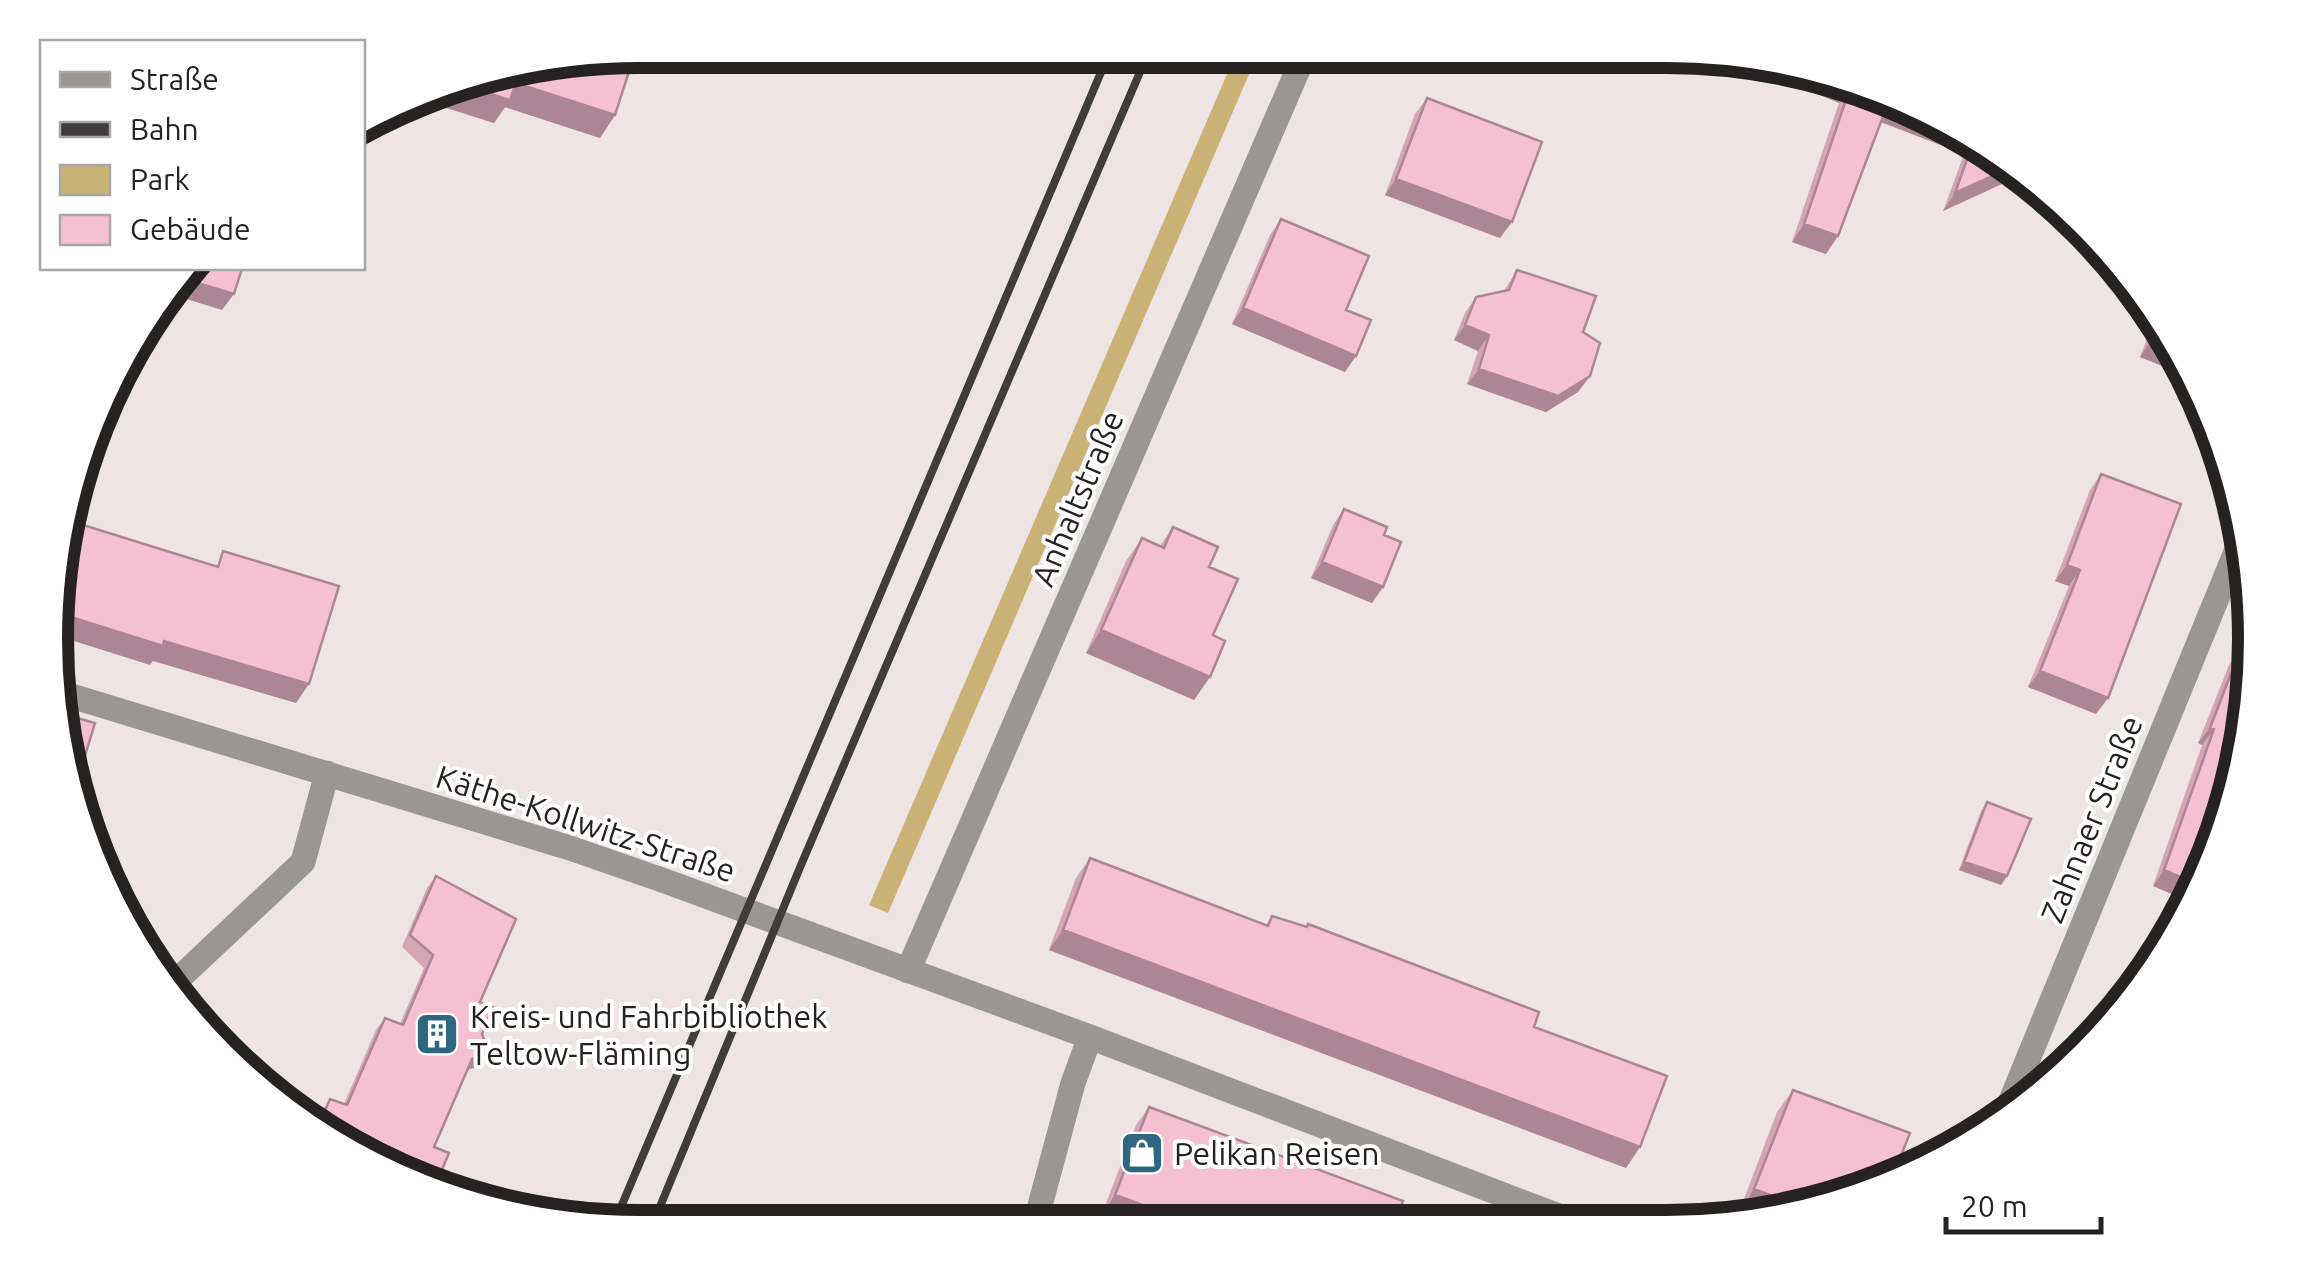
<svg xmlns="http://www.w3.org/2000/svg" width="2306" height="1277" font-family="Ubuntu,sans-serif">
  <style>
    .green { fill: #cab277 }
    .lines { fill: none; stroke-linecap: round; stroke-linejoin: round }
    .minor { stroke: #999694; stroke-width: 25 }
    .rail { stroke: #3f3c3b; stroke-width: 8 }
    .wall { fill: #d4a5b5 }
    .shaded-wall { fill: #ac8694 }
    .building { fill: #f6c0d3; stroke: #ac8694; stroke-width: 2.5 }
    .labels { text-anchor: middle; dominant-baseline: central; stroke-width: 8; stroke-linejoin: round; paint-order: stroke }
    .street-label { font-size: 32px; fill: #252221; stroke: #fff }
    .poi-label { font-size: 32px; fill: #252221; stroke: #fff; text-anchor: start }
    .rim { fill: none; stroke: #252221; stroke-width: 12 }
  </style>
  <rect width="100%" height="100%" fill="#ede4e3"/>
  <path class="green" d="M 1237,51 L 1259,51 L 888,913 L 869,905 Z"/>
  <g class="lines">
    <path class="minor" d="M 55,691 L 570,848 L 665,881 L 1090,1037 L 1577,1223
      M 908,971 L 1306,51
      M 171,986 L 303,862 L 327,773
      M 2003,1120 L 2240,542
      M 1035,1224 L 1073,1083 L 1090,1037"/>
    <path class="rail" d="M 613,1226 L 1110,51
      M 652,1226 L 801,865 L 1149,51"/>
  </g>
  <path class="wall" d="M 636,50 L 615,115 L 600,138 L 505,107 L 494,123 L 434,104 L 440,86 L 449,81 Z
    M 1730,55 L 1820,70 L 1961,129 L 2017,177 L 1943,211 L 1964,154 L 1880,122 L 1826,254 L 1792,242 L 1839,103 L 1789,82 L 1791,78 Z
    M 1427,98 L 1500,238 L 1385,195 L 1415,114 Z
    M 1281,219 L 1346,310 L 1345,372 L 1232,324 L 1270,235 Z
    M 1517,270 L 1583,332 L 1590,376 L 1578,392 L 1546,412 L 1467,384 L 1478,351 L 1454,340 L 1465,313 L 1476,297 L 1504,291 Z
    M 2154,320 L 2180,373 L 2140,357 Z
    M 2101,474 L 2096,714 L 2028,687 L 2069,586 L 2055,581 L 2090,490 Z
    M 1344,509 L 1384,535 L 1383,587 L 1372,603 L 1311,578 L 1333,525 Z
    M 1173,527 L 1209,567 L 1213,635 L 1210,677 L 1194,700 L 1086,653 L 1126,561 L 1142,538 L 1160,546 Z
    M 2240,650 L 2188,901 L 2153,886 L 2202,745 L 2198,743 L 2229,665 Z
    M 1987,802 L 2001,885 L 1959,870 L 1981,811 Z
    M 1090,858 L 1266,925 L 1272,916 L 1534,1027 L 1626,1168 L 1049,950 L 1076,878 Z
    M 436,876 L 480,1002 L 482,1034 L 480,1066 L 467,1070 L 345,1148 L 316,1125 L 322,1111 L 330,1099 L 344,1104 L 376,1030 L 385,1018 L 400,1024 L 424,968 L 402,947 L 427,888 Z
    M 1793,1090 L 1892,1178 L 1739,1212 L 1777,1112 Z
    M 1149,1107 L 1395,1223 L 1130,1224 L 1102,1214 L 1136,1125 Z"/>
  <path class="shaded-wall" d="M 1730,55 L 1799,67 L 1791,78 Z
    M 1800,67 L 1812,69 L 1851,85 L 1839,103 L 1789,82 Z
    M 450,81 L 516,83 L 615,115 L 600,138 L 505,107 L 494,123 L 434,104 Z
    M 1888,103 L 1965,132 L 1974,139 L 1964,154 L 1876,120 Z
    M 2008,169 L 2017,177 L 1943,211 L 1955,193 Z
    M 1396,179 L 1512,222 L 1500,238 L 1385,195 Z
    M 1804,224 L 1838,236 L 1826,254 L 1792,242 Z
    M 181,278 L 234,294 L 222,310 L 167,293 Z
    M 1243,308 L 1356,356 L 1345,372 L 1232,324 Z
    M 1465,325 L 1489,335 L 1478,351 L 1454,340 Z
    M 2152,339 L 2166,345 L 2180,373 L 2140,357 Z
    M 1479,369 L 1590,376 L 1578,392 L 1546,412 L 1467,384 Z
    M 1322,562 L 1383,587 L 1372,603 L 1311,578 Z
    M 2067,565 L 2080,570 L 2069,586 L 2055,581 Z
    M 58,613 L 164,641 L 309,684 L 296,703 L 153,661 L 150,665 L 55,635 Z
    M 1101,630 L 1210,677 L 1194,700 L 1086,653 Z
    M 2040,671 L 2108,698 L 2096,714 L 2028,687 Z
    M 2210,728 L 2214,729 L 2202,745 L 2198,743 Z
    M 1964,862 L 2007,876 L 2001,885 L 1959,870 Z
    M 2164,870 L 2194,883 L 2188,901 L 2153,886 Z
    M 1063,930 L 1640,1147 L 1626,1168 L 1049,950 Z
    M 489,1053 L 480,1066 L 463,1071 L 472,1059 Z
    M 1754,1189 L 1805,1208 L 1758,1219 L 1739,1212 Z
    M 1115,1195 L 1157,1210 L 1147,1224 L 1130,1224 L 1102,1214 Z"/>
  <path class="building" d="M 636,50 L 615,115 L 516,83 L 510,100 L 450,81 Z
    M 1812,69 L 1820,70 L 1961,129 L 1965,132 L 1888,103 L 1838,236 L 1804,224 L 1851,85 Z
    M 1427,98 L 1542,142 L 1512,222 L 1396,179 Z
    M 1974,140 L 2008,169 L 1955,193 Z
    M 1281,219 L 1369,256 L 1346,310 L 1371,320 L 1356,356 L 1243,308 Z
    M 190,268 L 242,268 L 234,294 L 181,278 Z
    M 1517,270 L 1596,296 L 1583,332 L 1600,343 L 1590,376 L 1558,396 L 1479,369 L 1489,335 L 1465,325 L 1476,297 L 1509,290 Z
    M 2157,326 L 2166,345 L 2152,339 Z
    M 2101,474 L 2181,504 L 2108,698 L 2040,671 L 2080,570 L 2067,565 Z
    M 1344,509 L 1387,527 L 1384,535 L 1401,542 L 1383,587 L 1322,562 Z
    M 67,520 L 218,567 L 223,551 L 339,586 L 309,684 L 164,641 L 163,646 L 58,613 Z
    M 1173,527 L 1218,547 L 1209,567 L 1238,579 L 1213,635 L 1225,641 L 1210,677 L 1101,630 L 1142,538 L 1164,548 Z
    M 2240,650 L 2247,652 L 2251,715 L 2194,883 L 2164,870 L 2214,729 L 2210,728 Z
    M 60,713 L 95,723 L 76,785 Z
    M 1987,802 L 2031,819 L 2007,876 L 1964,862 Z
    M 1090,858 L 1268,926 L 1272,916 L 1307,927 L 1308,924 L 1539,1012 L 1534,1027 L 1667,1076 L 1640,1147 L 1063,930 Z
    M 436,876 L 516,919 L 480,1002 L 493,1007 L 482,1034 L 489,1053 L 472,1059 L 434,1147 L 449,1153 L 435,1186 L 345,1148 L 318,1127 L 330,1099 L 347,1105 L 385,1018 L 403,1025 L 433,955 L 410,935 Z
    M 1793,1090 L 1910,1133 L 1892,1178 L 1857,1196 L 1805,1208 L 1754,1189 Z
    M 1149,1107 L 1403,1201 L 1395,1223 L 1152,1224 L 1157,1210 L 1115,1195 Z"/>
  <defs>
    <g id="building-square" transform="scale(2.25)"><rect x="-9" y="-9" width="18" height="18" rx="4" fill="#2f6781" stroke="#fff"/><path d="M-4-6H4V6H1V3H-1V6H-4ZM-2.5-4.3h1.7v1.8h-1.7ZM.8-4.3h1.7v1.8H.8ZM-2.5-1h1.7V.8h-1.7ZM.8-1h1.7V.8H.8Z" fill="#fff"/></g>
    <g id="shop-square" transform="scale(2.25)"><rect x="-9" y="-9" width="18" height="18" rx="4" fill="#2f6781" stroke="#fff"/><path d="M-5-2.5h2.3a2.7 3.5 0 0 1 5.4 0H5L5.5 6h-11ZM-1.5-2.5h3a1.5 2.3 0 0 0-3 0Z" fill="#fff"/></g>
  </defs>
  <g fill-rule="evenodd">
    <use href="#building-square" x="437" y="1034"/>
    <use href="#shop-square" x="1142" y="1153"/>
  </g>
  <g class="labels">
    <g class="street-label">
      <text transform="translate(1077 498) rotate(-67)">Anhaltstraße</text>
      <text transform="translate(2091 819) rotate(-68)">Zahnaer Straße</text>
      <text transform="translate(586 823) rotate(18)">Käthe-Kollwitz-Straße</text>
    </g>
    <g class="poi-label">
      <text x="470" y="1016">Kreis- und Fahrbibliothek<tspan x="470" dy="37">Teltow-Fläming</tspan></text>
      <text x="1174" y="1153">Pelikan Reisen</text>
    </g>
  </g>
  <path d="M0 0H2306V1277H0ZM639 68H1667A571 571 0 0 1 2238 639V639A571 571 0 0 1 1667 1210H639A571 571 0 0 1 68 639V639A571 571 0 0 1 639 68Z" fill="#fff" fill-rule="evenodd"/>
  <path class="rim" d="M639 68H1667A571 571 0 0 1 2238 639V639A571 571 0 0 1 1667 1210H639A571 571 0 0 1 68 639V639A571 571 0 0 1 639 68Z"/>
  <rect x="40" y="40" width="325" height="230" fill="#ffffff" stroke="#a8a7a6" stroke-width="2.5"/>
  <rect x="60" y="72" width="50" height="15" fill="#999694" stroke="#a8a7a6" stroke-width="2.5"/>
  <text x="130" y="90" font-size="30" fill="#252221">Straße</text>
  <rect x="60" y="122" width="50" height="15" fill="#3f3c3b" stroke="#a8a7a6" stroke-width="2.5"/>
  <text x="130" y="140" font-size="30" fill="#252221">Bahn</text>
  <rect x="60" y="165" width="50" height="30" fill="#cab277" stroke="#a8a7a6" stroke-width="2.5"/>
  <text x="130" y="190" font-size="30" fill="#252221">Park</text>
  <rect x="60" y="215" width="50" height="30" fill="#f6c0d3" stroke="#a8a7a6" stroke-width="2.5"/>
  <text x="130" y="240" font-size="30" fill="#252221">Gebäude</text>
  <path d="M1946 1217v15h155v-15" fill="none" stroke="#252221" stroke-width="5"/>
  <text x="1961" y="1217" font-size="30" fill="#252221" stroke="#ffffff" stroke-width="8" paint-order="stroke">20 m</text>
</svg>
